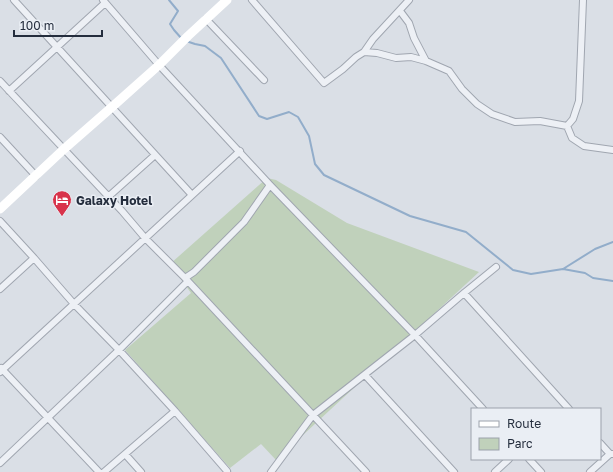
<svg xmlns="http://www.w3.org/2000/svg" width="613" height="472" font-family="'Golos Text',sans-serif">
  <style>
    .green { fill: #c0d1bb }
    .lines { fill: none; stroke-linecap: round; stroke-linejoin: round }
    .stream { stroke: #92adca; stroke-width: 2 }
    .street-casing { stroke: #a0a6b0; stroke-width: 8 }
    .street { stroke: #edf0f5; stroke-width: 6 }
    .secondary { stroke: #fff; stroke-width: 9 }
    .labels { text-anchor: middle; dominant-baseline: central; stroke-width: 3; stroke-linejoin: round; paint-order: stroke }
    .poi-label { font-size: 12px; font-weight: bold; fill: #242d3d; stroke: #eaeef4; text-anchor: start }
  </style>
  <rect width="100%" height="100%" fill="#dadfe6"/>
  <path class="green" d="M 267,178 L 276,180 L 347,223 L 479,272 L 276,460 L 261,444 L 230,468 L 125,350 L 191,293 L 170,264 Z"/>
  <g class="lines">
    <path class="stream" d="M 169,0 L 178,11 L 170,24 L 174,30 L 182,39
      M 186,41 L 195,44 L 205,46 L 221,58 L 259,116 L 267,119 L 289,112 L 298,117 L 309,136 L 315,164 L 324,175 L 410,216 L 466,232 L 513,270 L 531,274 L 563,269 L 595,249 L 613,242
      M 563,269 L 585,273 L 593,278 L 613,281"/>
    <g class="street-casing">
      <path id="street" d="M 14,0 L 192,195
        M 103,0 L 159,65 L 270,185 L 415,335 L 483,409
        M 252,0 L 324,83 L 343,69 L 356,57 L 364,52 L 377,53 L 396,58 L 411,57 L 426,61 L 449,71 L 462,89 L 477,104 L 492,114 L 515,122 L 540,121 L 567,126 L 572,138 L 584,146 L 613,150
        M 400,11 L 409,23 L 414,38 L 426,61
        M 206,19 L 264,80
        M 364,52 L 373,39 L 409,0
        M 0,81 L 122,211 L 145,238 L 185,278 L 366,472
        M 9,91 L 105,3
        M 567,126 L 573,119 L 579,101 L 583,0
        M 0,137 L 36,176
        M 108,197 L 155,155
        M 0,221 L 34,258 L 74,304 L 119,350 L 175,411 L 227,471
        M 185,278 L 194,272 L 244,222 L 270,185
        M 0,289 L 34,258
        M 464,293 L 569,409
        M 1,368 L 99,472
        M 0,372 L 240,151
        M 365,375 L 454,472
        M 600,443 L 610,454 L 613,454
        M 125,454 L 141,472
        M 529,459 L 541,472
        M 0,463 L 119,350 L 188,281
        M 104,472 L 175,411
        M 271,472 L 313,415 L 415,335 L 464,293 L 496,267
        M 495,472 L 509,459
        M 590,472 L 610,454"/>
    </g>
    <use href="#street" class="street"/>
    <path class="secondary" d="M 0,209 L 64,149 L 112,107 L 159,65 L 188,36 L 227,0"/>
  </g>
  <defs>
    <g id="hotel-pin" transform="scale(1)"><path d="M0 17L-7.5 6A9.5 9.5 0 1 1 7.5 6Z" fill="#d8334b" stroke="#eaeef4"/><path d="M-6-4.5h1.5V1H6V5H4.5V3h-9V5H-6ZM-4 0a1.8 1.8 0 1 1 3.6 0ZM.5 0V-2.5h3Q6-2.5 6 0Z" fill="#fff"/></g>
  </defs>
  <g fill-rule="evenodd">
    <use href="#hotel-pin" x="62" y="200"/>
  </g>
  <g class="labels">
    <g class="poi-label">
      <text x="76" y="200">Galaxy Hotel</text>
    </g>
  </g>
  <rect x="471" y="408" width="130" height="52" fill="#eaeef4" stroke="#9ba1ab"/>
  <rect x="479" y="421" width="20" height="6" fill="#ffffff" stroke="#9ba1ab"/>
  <text x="507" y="428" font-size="12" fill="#242d3d">Route</text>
  <rect x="479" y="438" width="20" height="12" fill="#c0d1bb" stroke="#9ba1ab"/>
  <text x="507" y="448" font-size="12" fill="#242d3d">Parc</text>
  <path d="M14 30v6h88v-6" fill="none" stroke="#242d3d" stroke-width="2"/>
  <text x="20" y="30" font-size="12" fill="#242d3d" stroke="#eaeef4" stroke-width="3" paint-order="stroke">100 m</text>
</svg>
